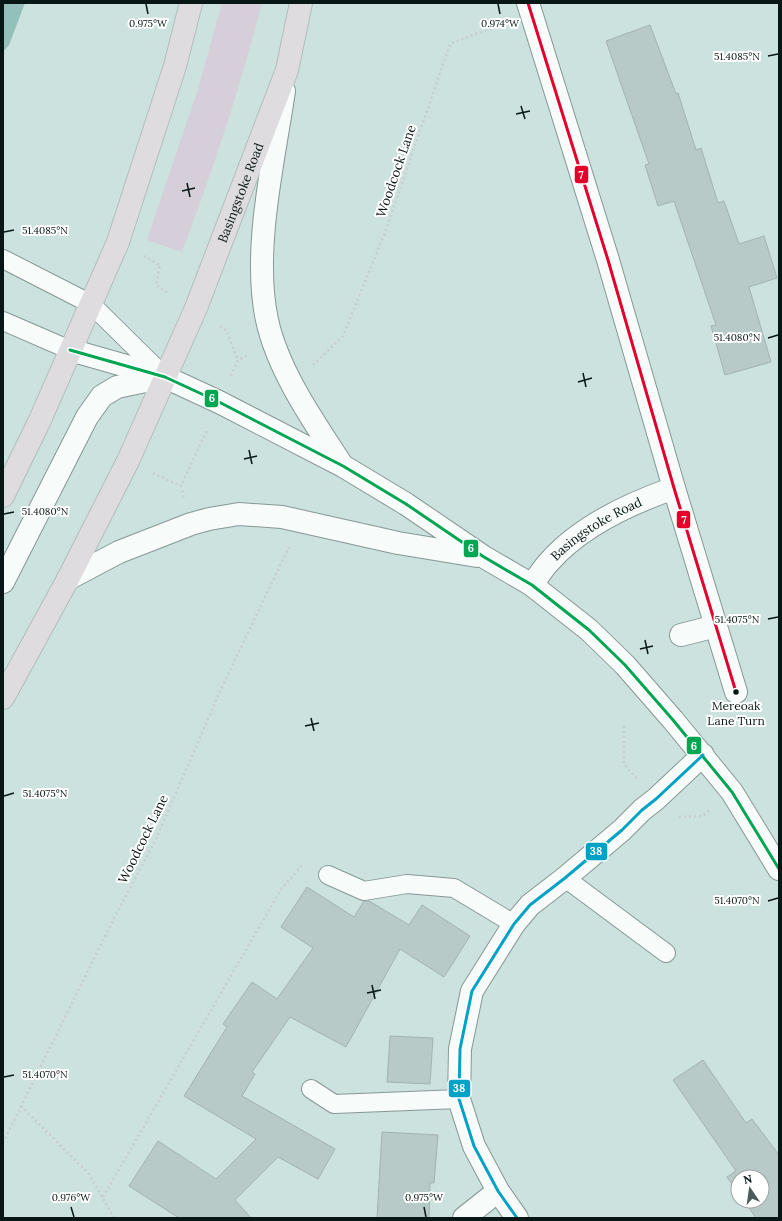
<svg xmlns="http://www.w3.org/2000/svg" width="782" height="1221" font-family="Lora,serif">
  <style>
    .grass { fill: #d6ced8 }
    .water { fill: #93c0b8 }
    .building { fill: #b8cac7; stroke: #a2b3b1 }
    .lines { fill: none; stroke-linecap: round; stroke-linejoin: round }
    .service-casing { stroke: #869895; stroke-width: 20 }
    .minor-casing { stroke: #869895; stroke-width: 24 }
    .tertiary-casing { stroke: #869895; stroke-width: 24 }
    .trunk-casing { stroke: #b2bdbc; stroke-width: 24 }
    .path { stroke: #c8cecd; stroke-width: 2.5; stroke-dasharray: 2 3; stroke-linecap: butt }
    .service { stroke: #f7fbfa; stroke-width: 18 }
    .minor { stroke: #f7fbfa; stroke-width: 22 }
    .tertiary { stroke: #f7fbfa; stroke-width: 22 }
    .trunk { stroke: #dfdce0; stroke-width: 22 }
    .bus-1-casing { stroke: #fff; stroke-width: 6 }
    .bus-2-casing { stroke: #fff; stroke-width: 6 }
    .bus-3-casing { stroke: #fff; stroke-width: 6 }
    .bus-1 { stroke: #e4002b; stroke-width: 3 }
    .bus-2 { stroke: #00a651; stroke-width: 3 }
    .bus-3 { stroke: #00a2c5; stroke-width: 3 }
    .ticks { fill: none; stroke: #071715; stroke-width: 1.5 }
    .bus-dot { fill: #071715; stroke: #fff; stroke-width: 1.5 }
    .labels { text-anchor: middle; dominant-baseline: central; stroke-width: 4; stroke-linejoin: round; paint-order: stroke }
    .bus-label { font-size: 12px; fill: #071715; stroke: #fff }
    .street-label { font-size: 13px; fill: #071715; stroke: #fff }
    .ticks-label { font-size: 10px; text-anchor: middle; fill: #071715; stroke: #fff; stroke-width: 4; stroke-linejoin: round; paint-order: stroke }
    .line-badge { stroke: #fff; stroke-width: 1.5 }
    .badge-label { font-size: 11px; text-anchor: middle; font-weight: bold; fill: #fff }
  </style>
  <rect width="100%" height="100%" fill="#cce2df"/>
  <path class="grass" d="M 222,3 L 262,3 C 240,88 213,170 182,252 L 147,240 L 198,89 Z"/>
  <path class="water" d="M 3,3 L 25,3 L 9,45 L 3,52 Z"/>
  <path class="building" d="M 650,25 L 676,94 L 678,93 L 696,150 L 701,148 L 718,203 L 724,201 L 739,244 L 764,236 L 777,278 L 749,287 L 771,362 L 725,375 L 711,326 L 716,325 L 674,201 L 658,206 L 645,165 L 649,164 L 606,41 Z
    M 307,887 L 354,917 L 364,901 L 369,901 L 409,925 L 422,905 L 470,936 L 444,977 L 400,949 L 346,1047 L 290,1017 L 252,1072 L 255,1074 L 242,1096 L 335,1149 L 318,1179 L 278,1157 L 235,1200 L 251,1218 L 179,1218 L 129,1186 L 158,1141 L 216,1179 L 256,1139 L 184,1096 L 227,1027 L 223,1024 L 252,982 L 277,999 L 313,948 L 281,927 Z
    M 390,1036 L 433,1038 L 430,1084 L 387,1082 Z
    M 703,1060 L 746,1123 L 752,1119 L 779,1155 L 779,1218 L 756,1218 L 744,1201 L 762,1201 L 762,1177 L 738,1177 L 738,1193 L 727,1177 L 736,1171 L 673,1080 Z
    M 382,1132 L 438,1135 L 434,1183 L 430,1183 L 429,1218 L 377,1218 Z"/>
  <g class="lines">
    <g class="service-casing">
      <path id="service" d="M 3,259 L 91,304 L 165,377
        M 3,321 L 70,350
        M 328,875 L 364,891 L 407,884 L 454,888 L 514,924
        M 565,878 L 666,953
        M 311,1089 L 334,1104 L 459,1099"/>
    </g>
    <g class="minor-casing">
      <g id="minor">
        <path d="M 528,3 L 608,260 L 674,488 L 736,692"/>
        <path id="s1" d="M 532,585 C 538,577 543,568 550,561 C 581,526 631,503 674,488"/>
        <path d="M 681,635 L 716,626"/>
        <path d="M 464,1218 L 498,1191"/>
        <path d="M 517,1218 L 498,1191 L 474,1146 L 459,1099 L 460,1049 L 472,991 L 514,924 L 530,905 L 565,878 L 622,830 L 642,810 L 656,799 L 703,755"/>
      </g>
    </g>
    <g class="tertiary-casing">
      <path id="tertiary" d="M 284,91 C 274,160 252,251 267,320 C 278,371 314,422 342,465
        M 70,350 L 165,377 L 219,402 L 343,466 L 406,504 L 484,557 L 532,585 L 589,630 L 625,665 L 673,720 L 732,792 L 779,869
        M 68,579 L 119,552 L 191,524 L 209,519 L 239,514 L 282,517 L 398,543 L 477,556
        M 3,582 L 87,417 L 102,396 L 117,387 L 160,378"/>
    </g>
    <g class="trunk-casing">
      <g id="trunk">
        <path d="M 3,496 L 40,420 L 118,242 L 175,66 L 191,3"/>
        <path id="s2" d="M 3,698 L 68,579 L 128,461 L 196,308 L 287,70 L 301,3"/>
      </g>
    </g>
    <path class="path" d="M 144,256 L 160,265 L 156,285 L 170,294
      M 220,326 L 226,330 L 238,360
      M 313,365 L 343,336 L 386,230 L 450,44 L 504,23
      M 231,376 L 238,360 L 248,355
      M 153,473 L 181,486
      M 184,497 L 181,486 L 208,428
      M 624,726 L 624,764 L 637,779
      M 679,817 L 703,816 L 710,810
      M 21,1106 L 89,1174 L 114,1218
      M 3,1143 L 106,934 L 155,841 L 221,689 L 289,547
      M 103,1197 L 280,891 L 303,864"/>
    <use href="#service" class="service"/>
    <use href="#minor" class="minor"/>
    <use href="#tertiary" class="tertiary"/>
    <use href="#trunk" class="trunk"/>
    <g class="bus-1-casing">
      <path id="bus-1" d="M 528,3 L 608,260 L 674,488 L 736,692"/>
    </g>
    <g class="bus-2-casing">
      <path id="bus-2" d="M 70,350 L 165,377 L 219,402 L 343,466 L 406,504 L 484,557 L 532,585 L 589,630 L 625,665 L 673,720 L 732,792 L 779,869"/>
    </g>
    <g class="bus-3-casing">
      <path id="bus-3" d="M 517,1218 L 498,1191 L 474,1146 L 459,1099 L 460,1049 L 472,991 L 514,924 L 530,905 L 565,878 L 622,830 L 642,810 L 656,799 L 703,755"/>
    </g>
    <use href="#bus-1" class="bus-1"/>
    <use href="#bus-2" class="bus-2"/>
    <use href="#bus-3" class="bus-3"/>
  </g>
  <path class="ticks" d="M 146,4 L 148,14M 498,4 L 500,14M 768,56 L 778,54M 521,106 L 525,119M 516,114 L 530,111M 187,183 L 190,197M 182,191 L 195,188M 4,232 L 14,230M 768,338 L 778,335M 583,373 L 586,387M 578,382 L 592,378M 249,450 L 252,464M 244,459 L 257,456M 4,514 L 14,512M 768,619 L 778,617M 645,640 L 648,654M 640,649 L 653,646M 311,718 L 314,731M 305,726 L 319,723M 4,796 L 14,793M 768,901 L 778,898M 372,985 L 375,999M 367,993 L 381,990M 4,1077 L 14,1075M 71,1207 L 74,1217M 424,1207 L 426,1217"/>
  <circle class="bus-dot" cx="736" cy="692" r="3.5"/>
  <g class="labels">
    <g class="bus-label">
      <text x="736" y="705">Mereoak<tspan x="736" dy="15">Lane Turn</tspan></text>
    </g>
    <g class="street-label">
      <text transform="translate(396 171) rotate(-71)">Woodcock Lane</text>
      <text stroke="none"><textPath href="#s2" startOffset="559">Basingstoke Road</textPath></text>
      <text stroke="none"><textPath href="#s1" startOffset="87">Basingstoke Road</textPath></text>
      <text transform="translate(143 839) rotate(-64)">Woodcock Lane</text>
    </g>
  </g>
  <g class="ticks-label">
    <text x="148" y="27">0.975°W</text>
    <text x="500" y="27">0.974°W</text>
    <text x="737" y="60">51.4085°N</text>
    <text x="45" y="234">51.4085°N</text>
    <text x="737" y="341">51.4080°N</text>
    <text x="45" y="515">51.4080°N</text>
    <text x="737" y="623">51.4075°N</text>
    <text x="45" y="797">51.4075°N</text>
    <text x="737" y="904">51.4070°N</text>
    <text x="45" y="1078">51.4070°N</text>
    <text x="71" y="1201">0.976°W</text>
    <text x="424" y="1201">0.975°W</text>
  </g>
  <g class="line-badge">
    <rect x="574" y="165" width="15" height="19" rx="4" fill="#e4002b"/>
    <rect x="204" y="389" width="15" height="19" rx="4" fill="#00a651"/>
    <rect x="676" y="510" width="15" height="19" rx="4" fill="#e4002b"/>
    <rect x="463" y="539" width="16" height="19" rx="4" fill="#00a651"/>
    <rect x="686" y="736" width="16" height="19" rx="4" fill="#00a651"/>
    <rect x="585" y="842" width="23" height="19" rx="4" fill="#00a2c5"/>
    <rect x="448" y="1079" width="23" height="19" rx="4" fill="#00a2c5"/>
  </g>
  <g class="badge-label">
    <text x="581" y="179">7</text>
    <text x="212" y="402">6</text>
    <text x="684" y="524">7</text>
    <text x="471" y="552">6</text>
    <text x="694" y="750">6</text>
    <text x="596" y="855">38</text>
    <text x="459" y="1092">38</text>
  </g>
  <rect width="782" height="1221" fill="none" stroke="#071715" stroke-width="8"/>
  <g transform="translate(750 1189) rotate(347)"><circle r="19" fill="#ffffff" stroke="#9ca2a1"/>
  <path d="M0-3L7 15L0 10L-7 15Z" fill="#4c5e5c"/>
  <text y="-6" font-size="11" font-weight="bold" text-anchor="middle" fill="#071715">N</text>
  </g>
</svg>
